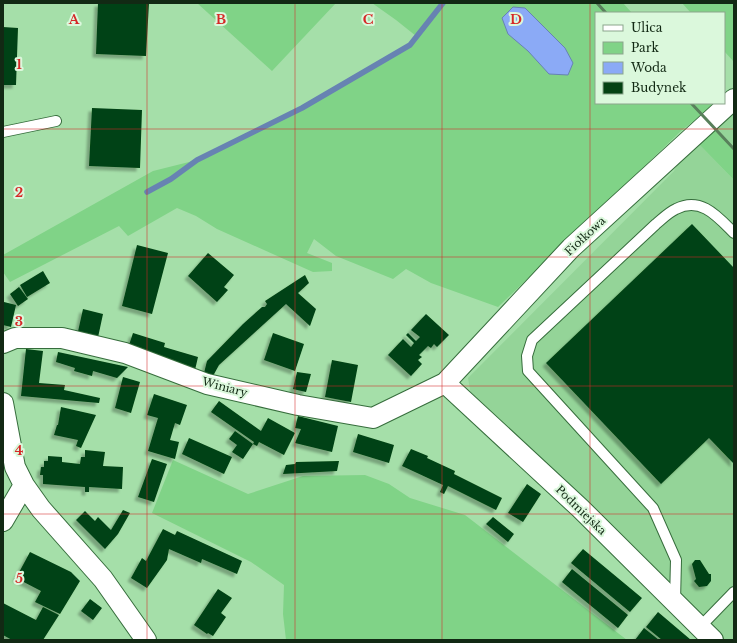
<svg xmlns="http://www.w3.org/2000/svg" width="737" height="643" font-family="'Libre Baskerville',serif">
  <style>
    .built { fill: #94d498 }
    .green { fill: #80d387 }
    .water { fill: #8baaf6; stroke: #6783b2 }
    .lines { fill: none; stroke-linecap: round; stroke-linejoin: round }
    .stream { stroke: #6783b2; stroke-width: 5.5 }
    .building { fill: #054213; filter: url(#shadow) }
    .service-casing { stroke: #366d3c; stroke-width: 12 }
    .minor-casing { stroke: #366d3c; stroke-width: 22 }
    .service { stroke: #fff; stroke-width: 10 }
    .minor { stroke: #fff; stroke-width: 20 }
    .rail { stroke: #58805b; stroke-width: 3 }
    .grid { fill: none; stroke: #d62828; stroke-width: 1; stroke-opacity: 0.55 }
    .labels { text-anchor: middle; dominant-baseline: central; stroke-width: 4; stroke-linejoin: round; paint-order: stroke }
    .street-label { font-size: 11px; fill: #122914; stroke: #dbf8dc }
    .grid-label { font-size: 13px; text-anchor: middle; font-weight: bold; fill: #d62828; stroke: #dbf8dc; stroke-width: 4; stroke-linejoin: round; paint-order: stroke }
  </style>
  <defs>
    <filter id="shadow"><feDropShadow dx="-3.5" dy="3.5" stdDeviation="1" flood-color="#0004"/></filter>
  </defs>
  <rect width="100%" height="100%" fill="#a5dfa9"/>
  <path class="built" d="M 734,99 L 734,146 L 708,122 Z
    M 692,137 L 734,180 L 734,640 L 713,640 L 472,400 L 468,378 L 674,171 Z"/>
  <path class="green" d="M 197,3 L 336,3 L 272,71 Z
    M 372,3 L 623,3 L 632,13 L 596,13 L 596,103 L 716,103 L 681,131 L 498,307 L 431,283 L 406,269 L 393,279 L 336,256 L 314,239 L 307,253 L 332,263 L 332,271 L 313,272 L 217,229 L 196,216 L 177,208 L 128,236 L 119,226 L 10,282 L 3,272 L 3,255 L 153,171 L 197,160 L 302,108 L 410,45 L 416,36 L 396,20 Z
    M 682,3 L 734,3 L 734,62 L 724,51 L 724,13 L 691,13 Z
    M 708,122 L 734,150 L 734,180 L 692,137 Z
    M 173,460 L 248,494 L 303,476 L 365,475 L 389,484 L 410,498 L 465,515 L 627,640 L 286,640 L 283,614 L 284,585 L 251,562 L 152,513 Z"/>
  <path class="water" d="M 513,7 L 525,8 L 565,48 L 573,63 L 568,75 L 549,74 L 528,51 L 508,34 L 502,18 Z"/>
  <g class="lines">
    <path class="stream" d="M 147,192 L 171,179 L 197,160 L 302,108 L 410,45 L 443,3"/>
  </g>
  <path class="building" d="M 98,3 L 149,3 L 146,56 L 96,54 Z
    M 3,27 L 18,28 L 16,85 L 3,85 Z
    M 92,108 L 142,110 L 140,168 L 89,166 Z
    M 692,224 L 734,268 L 734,464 L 709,438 L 661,484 L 546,363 Z
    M 137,245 L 168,253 L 152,314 L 122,306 Z
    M 208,253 L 234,275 L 224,287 L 228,290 L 217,302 L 188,276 Z
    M 43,271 L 50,283 L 27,297 L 20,285 Z
    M 305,275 L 309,283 L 298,293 L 316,309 L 310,326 L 286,304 L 219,365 L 213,376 L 204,373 L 207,361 L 243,324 L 262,307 L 265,307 L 267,304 L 265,301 Z
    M 19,287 L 28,299 L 18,306 L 10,294 Z
    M 4,302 L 16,305 L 11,327 L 3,325 Z
    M 83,309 L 103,314 L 97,342 L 77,336 Z
    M 426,314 L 449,335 L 437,347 L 434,344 L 431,348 L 428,346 L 419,355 L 422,357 L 418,360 L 422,364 L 411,376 L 388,355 L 403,339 L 411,347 L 414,343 L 406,335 L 408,333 L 416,341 L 420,337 L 411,330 Z
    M 133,333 L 165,343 L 164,347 L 198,357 L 195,370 L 127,351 Z
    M 273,333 L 304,344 L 295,371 L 264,360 Z
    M 26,349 L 43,351 L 39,383 L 65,385 L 64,390 L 100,398 L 99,403 L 21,396 Z
    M 58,352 L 128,367 L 117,378 L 93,371 L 92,376 L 74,371 L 75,368 L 56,362 Z
    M 332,360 L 358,365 L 351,402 L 325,397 Z
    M 297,372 L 311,374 L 306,392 L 293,389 Z
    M 123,377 L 140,382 L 131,413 L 115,408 Z
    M 154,394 L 187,405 L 180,425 L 175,423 L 170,440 L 179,442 L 175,459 L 148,451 L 158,418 L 147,415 Z
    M 219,401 L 261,431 L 268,418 L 295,433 L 284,455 L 259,442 L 257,446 L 253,444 L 254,442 L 211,412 Z
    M 61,407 L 96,415 L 81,448 L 76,446 L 78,440 L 54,435 L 57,425 L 58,425 Z
    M 298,416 L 338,426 L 332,452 L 295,443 L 301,429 L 295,428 Z
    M 235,431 L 253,444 L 243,459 L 232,452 L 237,445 L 229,439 Z
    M 358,434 L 394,445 L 389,463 L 353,452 Z
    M 189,438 L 232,457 L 224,474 L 182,454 Z
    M 411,449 L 428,456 L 427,458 L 455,471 L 454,474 L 502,498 L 496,510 L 448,486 L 444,494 L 440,492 L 443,485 L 402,466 Z
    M 85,450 L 105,452 L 103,466 L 123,467 L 122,489 L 89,487 L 89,492 L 85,492 L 85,487 L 43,484 L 43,475 L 40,475 L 41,467 L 44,467 L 44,461 L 48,461 L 48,456 L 62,457 L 62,462 L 80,464 L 81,457 L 85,457 Z
    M 152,459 L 167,464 L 154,502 L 138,497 Z
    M 339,461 L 337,471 L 283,474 L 286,465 L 295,464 L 296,462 Z
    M 527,484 L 541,494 L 523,522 L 508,513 Z
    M 123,510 L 130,513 L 118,534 L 105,549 L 76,520 L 85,511 L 95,521 L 98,517 L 111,530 Z
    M 493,517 L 514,534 L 508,542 L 486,524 Z
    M 163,529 L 175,535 L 177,531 L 242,561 L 237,574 L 202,559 L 201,563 L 169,549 L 167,560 L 147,588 L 131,578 L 142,558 L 146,561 Z
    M 583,549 L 642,598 L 630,612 L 571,563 Z
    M 30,552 L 71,572 L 80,581 L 60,614 L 35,602 L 41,591 L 16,578 Z
    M 695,560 L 700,560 L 709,574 L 711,574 L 711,581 L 707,586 L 699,587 L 694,581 L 696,579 L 692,564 Z
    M 572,569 L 628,615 L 618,628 L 562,582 Z
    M 218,589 L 232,598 L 221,613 L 226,617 L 213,636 L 208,633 L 207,634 L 194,625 Z
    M 90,599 L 102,608 L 93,620 L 81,611 Z
    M 3,603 L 36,620 L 43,607 L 59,615 L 43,640 L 12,640 L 3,635 Z
    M 658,612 L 691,640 L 662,640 L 646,627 Z
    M 644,628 L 659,640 L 635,640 Z"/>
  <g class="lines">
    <g class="service-casing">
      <path id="service" d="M 3,132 L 56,121
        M 675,601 L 676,560 L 653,508 L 528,371 L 527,356 L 532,340 L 656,224 C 662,219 669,212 676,209 C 701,196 718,217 734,233
        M 700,627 L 734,592"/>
    </g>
    <g class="minor-casing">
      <path id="minor" d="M 3,343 L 15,338 L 62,338 L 125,353 L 207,384 L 298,405 L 373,418 L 445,383 L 571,248 L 734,99
        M 445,383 L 580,508 L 713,640
        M 3,403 L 15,467 L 24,485 L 41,509 L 103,579 L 146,640
        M 3,521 L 24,485"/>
    </g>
    <use href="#service" class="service"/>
    <use href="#minor" class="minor"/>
    <path class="rail" d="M 597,3 L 606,13
      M 691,103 L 734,149"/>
  </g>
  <path class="grid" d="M 147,3 L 147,640M 295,3 L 295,640M 442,3 L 442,640M 590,3 L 590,640M 3,129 L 734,129M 3,257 L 734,257M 3,386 L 734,386M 3,514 L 734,514"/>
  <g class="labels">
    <g class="street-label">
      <text transform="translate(585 236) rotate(-43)">Fiołkowa</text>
      <text transform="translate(225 387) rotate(15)">Winiary</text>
      <text transform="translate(581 510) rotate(44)">Podmiejska</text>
    </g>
  </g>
  <g class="grid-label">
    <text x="74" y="24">A</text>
    <text x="221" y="24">B</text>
    <text x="368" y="24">C</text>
    <text x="516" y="24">D</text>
    <text x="19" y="69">1</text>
    <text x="19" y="197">2</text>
    <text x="19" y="326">3</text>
    <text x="19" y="455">4</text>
    <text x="19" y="583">5</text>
  </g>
  <rect width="737" height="643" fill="none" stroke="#122914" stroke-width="8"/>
  <rect x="595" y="12" width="130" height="92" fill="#dbf8dc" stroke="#8ba58c"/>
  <rect x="603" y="25" width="20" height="6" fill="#ffffff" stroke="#8ba58c"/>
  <text x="631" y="32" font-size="12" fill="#122914">Ulica</text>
  <rect x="603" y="42" width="20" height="12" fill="#80d387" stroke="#8ba58c"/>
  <text x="631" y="52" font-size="12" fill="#122914">Park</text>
  <rect x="603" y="62" width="20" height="12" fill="#8baaf6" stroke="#8ba58c"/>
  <text x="631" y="72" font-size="12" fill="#122914">Woda</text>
  <rect x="603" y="82" width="20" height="12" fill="#054213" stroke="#8ba58c"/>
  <text x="631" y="92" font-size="12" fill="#122914">Budynek</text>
</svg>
